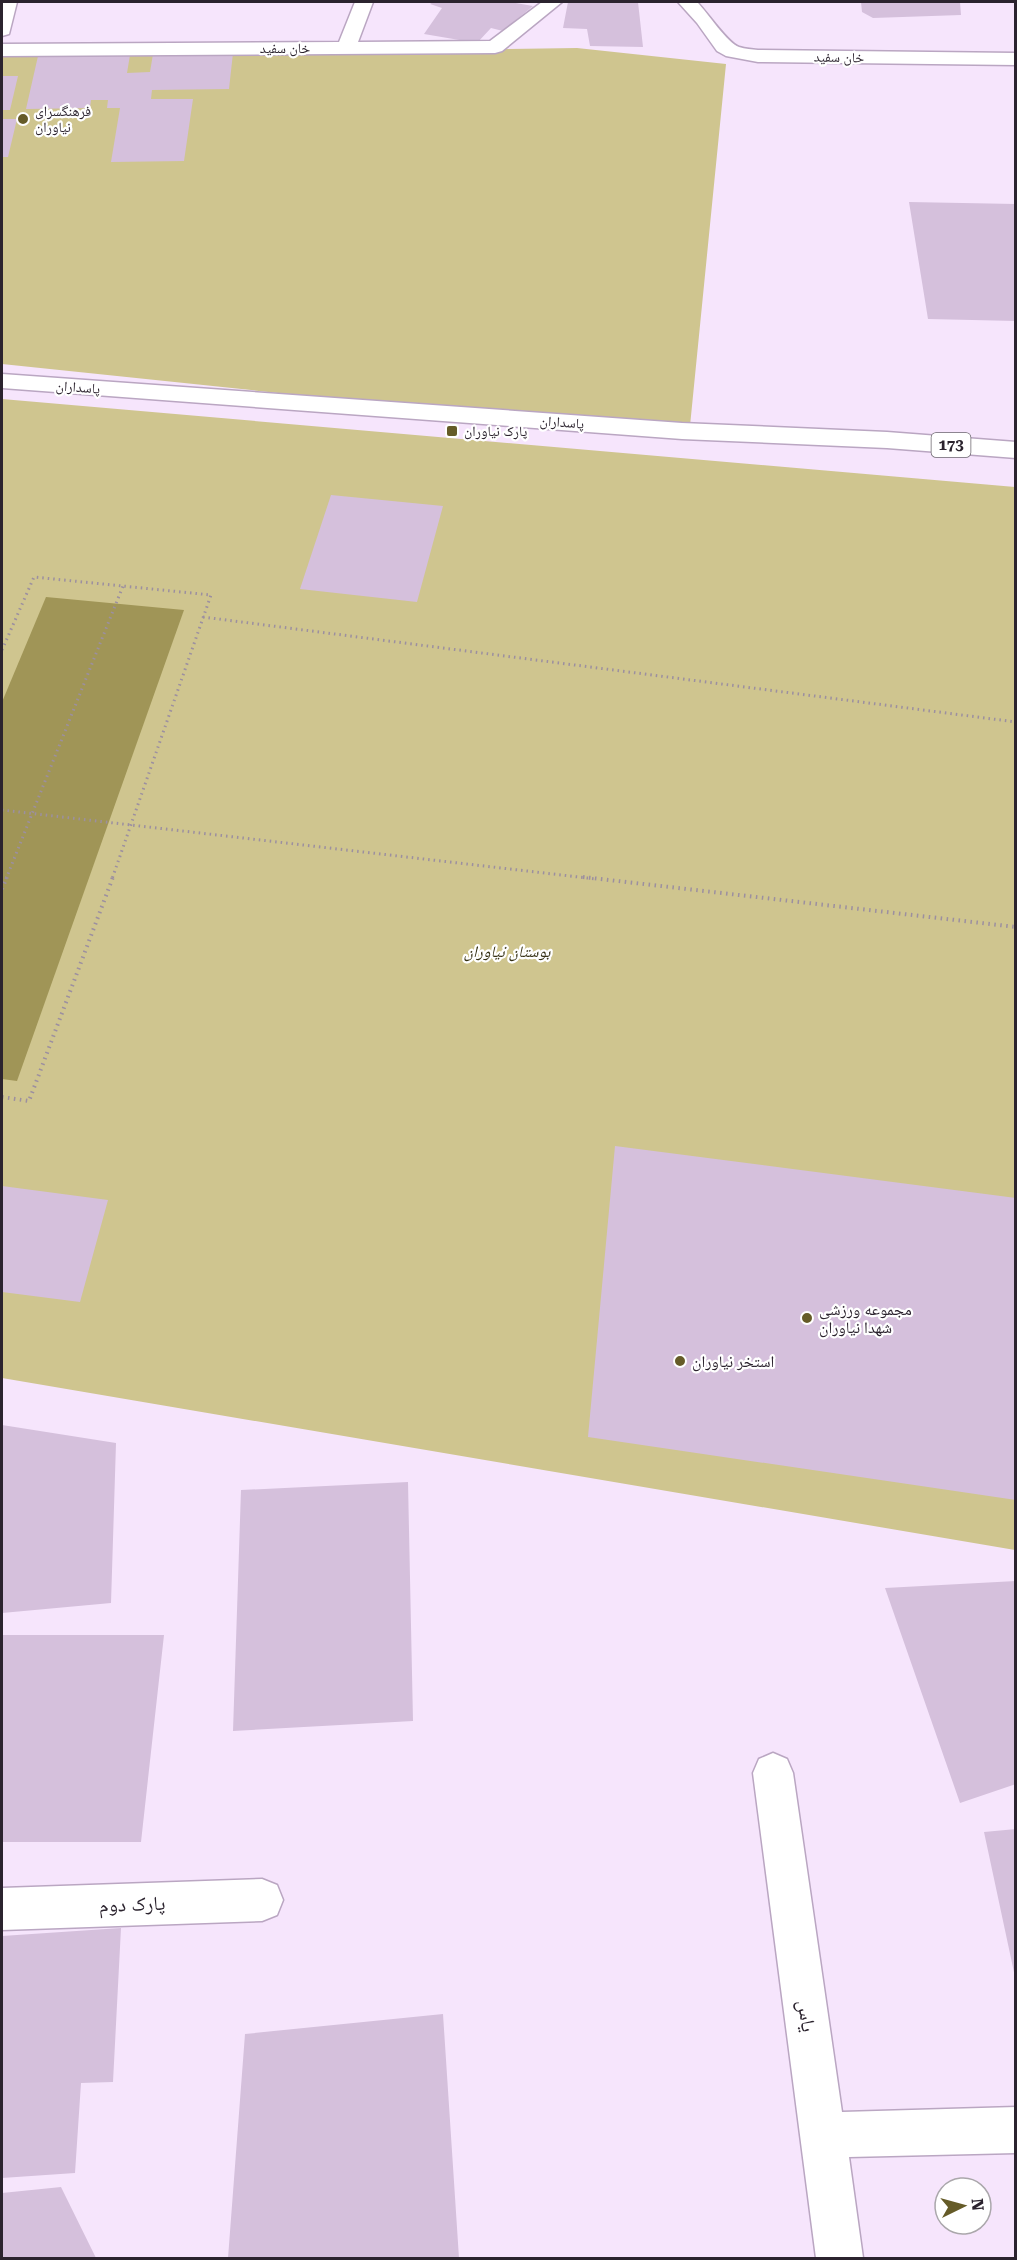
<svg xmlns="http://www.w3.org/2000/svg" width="1017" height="2260" font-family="'Roboto Serif','Noto Naskh Arabic',serif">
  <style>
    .green { fill: #cfc58f }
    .water { fill: #a09557 }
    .building { fill: #d5c0dc }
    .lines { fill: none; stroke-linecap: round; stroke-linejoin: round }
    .minor-casing { stroke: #baa6c2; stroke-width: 3 }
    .major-casing { stroke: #baa6c2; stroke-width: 3 }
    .path-far1 { stroke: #9c8fa0; stroke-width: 3; stroke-dasharray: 1.5 4; stroke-linecap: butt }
    .path { stroke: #9c8fa0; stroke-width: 4; stroke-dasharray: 1.5 4.5; stroke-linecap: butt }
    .minor { fill: #fff; fill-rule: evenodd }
    .major { fill: #fff; fill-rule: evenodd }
    .poi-dot { fill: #655b28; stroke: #fff; stroke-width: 2 }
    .labels { text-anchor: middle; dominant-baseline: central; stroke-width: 4.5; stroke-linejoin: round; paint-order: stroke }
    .far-street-label { font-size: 14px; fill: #2b232e; stroke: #fff }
    .far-poi-label { font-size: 14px; fill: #2b232e; stroke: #fff; text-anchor: start }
    .shield { fill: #fff; stroke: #6b656d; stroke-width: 1.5 }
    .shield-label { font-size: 15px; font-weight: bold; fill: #2b232e }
    .park-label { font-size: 16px; font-style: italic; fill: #353013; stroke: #fff }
    .poi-label { font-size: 16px; fill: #2b232e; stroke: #fff; text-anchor: start }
    .near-street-label { font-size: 20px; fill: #2b232e; stroke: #fff }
  </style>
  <rect width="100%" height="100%" fill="#f6e5fc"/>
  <path class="green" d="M 577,48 L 726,64 L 689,436 L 2,364 L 2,56 Z
    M 2,399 L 1015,487 L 1015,1550 L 2,1378 Z"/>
  <path class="water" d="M 46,597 L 184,610 L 17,1081 L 2,1079 L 2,702 Z"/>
  <path class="building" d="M 433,2 L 510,2 L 533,6 L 503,31 L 491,28 L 477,43 L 424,34 L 442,8 L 430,4 Z
    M 568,2 L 638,2 L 643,47 L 590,46 L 587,29 L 563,28 Z
    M 861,2 L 960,2 L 961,15 L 873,18 L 862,12 Z
    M 233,53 L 229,89 L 152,90 L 151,99 L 193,99 L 184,161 L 111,162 L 120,108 L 107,108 L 108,100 L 91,100 L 90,108 L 26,109 L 38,56 L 130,55 L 127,73 L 150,72 L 153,54 Z
    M 2,76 L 18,76 L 10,110 L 2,110 Z
    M 2,119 L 17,119 L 8,157 L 2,157 Z
    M 909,202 L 1016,204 L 1016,321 L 928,319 Z
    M 331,495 L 443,506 L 417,602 L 300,589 Z
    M 615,1146 L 1016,1198 L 1016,1500 L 588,1437 Z
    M 2,1186 L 108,1200 L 80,1302 L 2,1292 Z
    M 2,1425 L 116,1443 L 111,1603 L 2,1613 Z
    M 408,1482 L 413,1721 L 233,1731 L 241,1490 Z
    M 1016,1581 L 1016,1784 L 960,1803 L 885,1588 Z
    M 2,1635 L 164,1635 L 141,1842 L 2,1842 Z
    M 1016,1829 L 1016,1977 L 1015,1977 L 984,1832 Z
    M 121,1928 L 113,2082 L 81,2083 L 75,2173 L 2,2178 L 2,1936 Z
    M 443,2014 L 459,2258 L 228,2258 L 245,2034 Z
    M 61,2187 L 96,2258 L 2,2258 L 2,2193 Z"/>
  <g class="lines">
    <g class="minor-casing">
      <path id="minor" d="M 2,2 L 17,2 L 9,34 L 2,36 Z
        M 355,2 L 373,2 L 358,42 L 490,41 L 542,2 L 562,2 L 502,51 L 495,53 L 2,56 L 2,44 L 339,42 Z
        M 678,2 L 697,2 C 707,12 728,44 739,47 C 745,49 752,49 758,50 L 1016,53 L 1016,65 L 758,62 L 726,56 L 717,51 L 697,23 Z
        M 773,1753 L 787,1759 L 793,1773 L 842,2112 L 1016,2107 L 1016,2153 L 849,2157 L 863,2258 L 816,2258 L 753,1773 L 759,1759 Z
        M 262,1879 L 277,1885 L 283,1900 L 277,1915 L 262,1921 L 2,1930 L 2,1888 Z"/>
    </g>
    <g class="major-casing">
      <path id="major" d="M 2,374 L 682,423 L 887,432 L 1016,442 L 1016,458 L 887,448 L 682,439 L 2,388 Z"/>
    </g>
    <path class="path-far1" d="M 203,617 L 1016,722
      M 2,650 L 34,577 L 211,595 L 112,879
      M 2,810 L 596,879
      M 6,879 L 123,586"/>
    <path class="path" d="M 583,877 L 1016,927
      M 2,889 L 7,877
      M 2,1097 L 29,1101 L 113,877"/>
    <use href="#minor" class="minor"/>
    <use href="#major" class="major"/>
  </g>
  <g class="poi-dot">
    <circle cx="23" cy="119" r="6"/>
    <rect x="446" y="425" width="12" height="12" rx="3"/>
    <circle cx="807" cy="1318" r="6"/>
    <circle cx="680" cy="1361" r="6"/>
  </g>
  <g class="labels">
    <g class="far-street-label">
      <text x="285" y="48">خان سفید</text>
      <text transform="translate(839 57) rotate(1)">خان سفید</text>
      <text transform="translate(78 387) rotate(4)">پاسداران</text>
      <text transform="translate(562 422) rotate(4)">پاسداران</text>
    </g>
    <g class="far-poi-label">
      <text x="35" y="111">فرهنگسرای<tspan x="35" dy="16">نیاوران</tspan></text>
      <text x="464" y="431">پارک نیاوران</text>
    </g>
    <rect class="shield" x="931.5" y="433" width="39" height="24" rx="4.5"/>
    <g class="shield-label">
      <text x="951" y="445">173</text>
    </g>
    <g class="park-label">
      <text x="507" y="951">بوستان نیاوران</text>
    </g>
    <g class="poi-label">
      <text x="819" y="1309">مجموعه ورزشی<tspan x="819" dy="18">شهدا نیاوران</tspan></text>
      <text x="692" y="1361">استخر نیاوران</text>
    </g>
    <g class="near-street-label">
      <text transform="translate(132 1904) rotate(-2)">پارک دوم</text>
      <text transform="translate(807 2016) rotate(82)">یاس</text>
    </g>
  </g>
  <rect width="1017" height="2260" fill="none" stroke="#2b232e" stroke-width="6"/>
  <g transform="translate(963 2206) rotate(85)"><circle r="28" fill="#ffffff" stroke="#aaa7ab" stroke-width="1.5"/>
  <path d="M0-4.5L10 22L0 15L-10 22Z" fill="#655b28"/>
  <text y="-9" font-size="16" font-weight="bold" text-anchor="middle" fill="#2b232e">N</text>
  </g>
</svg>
